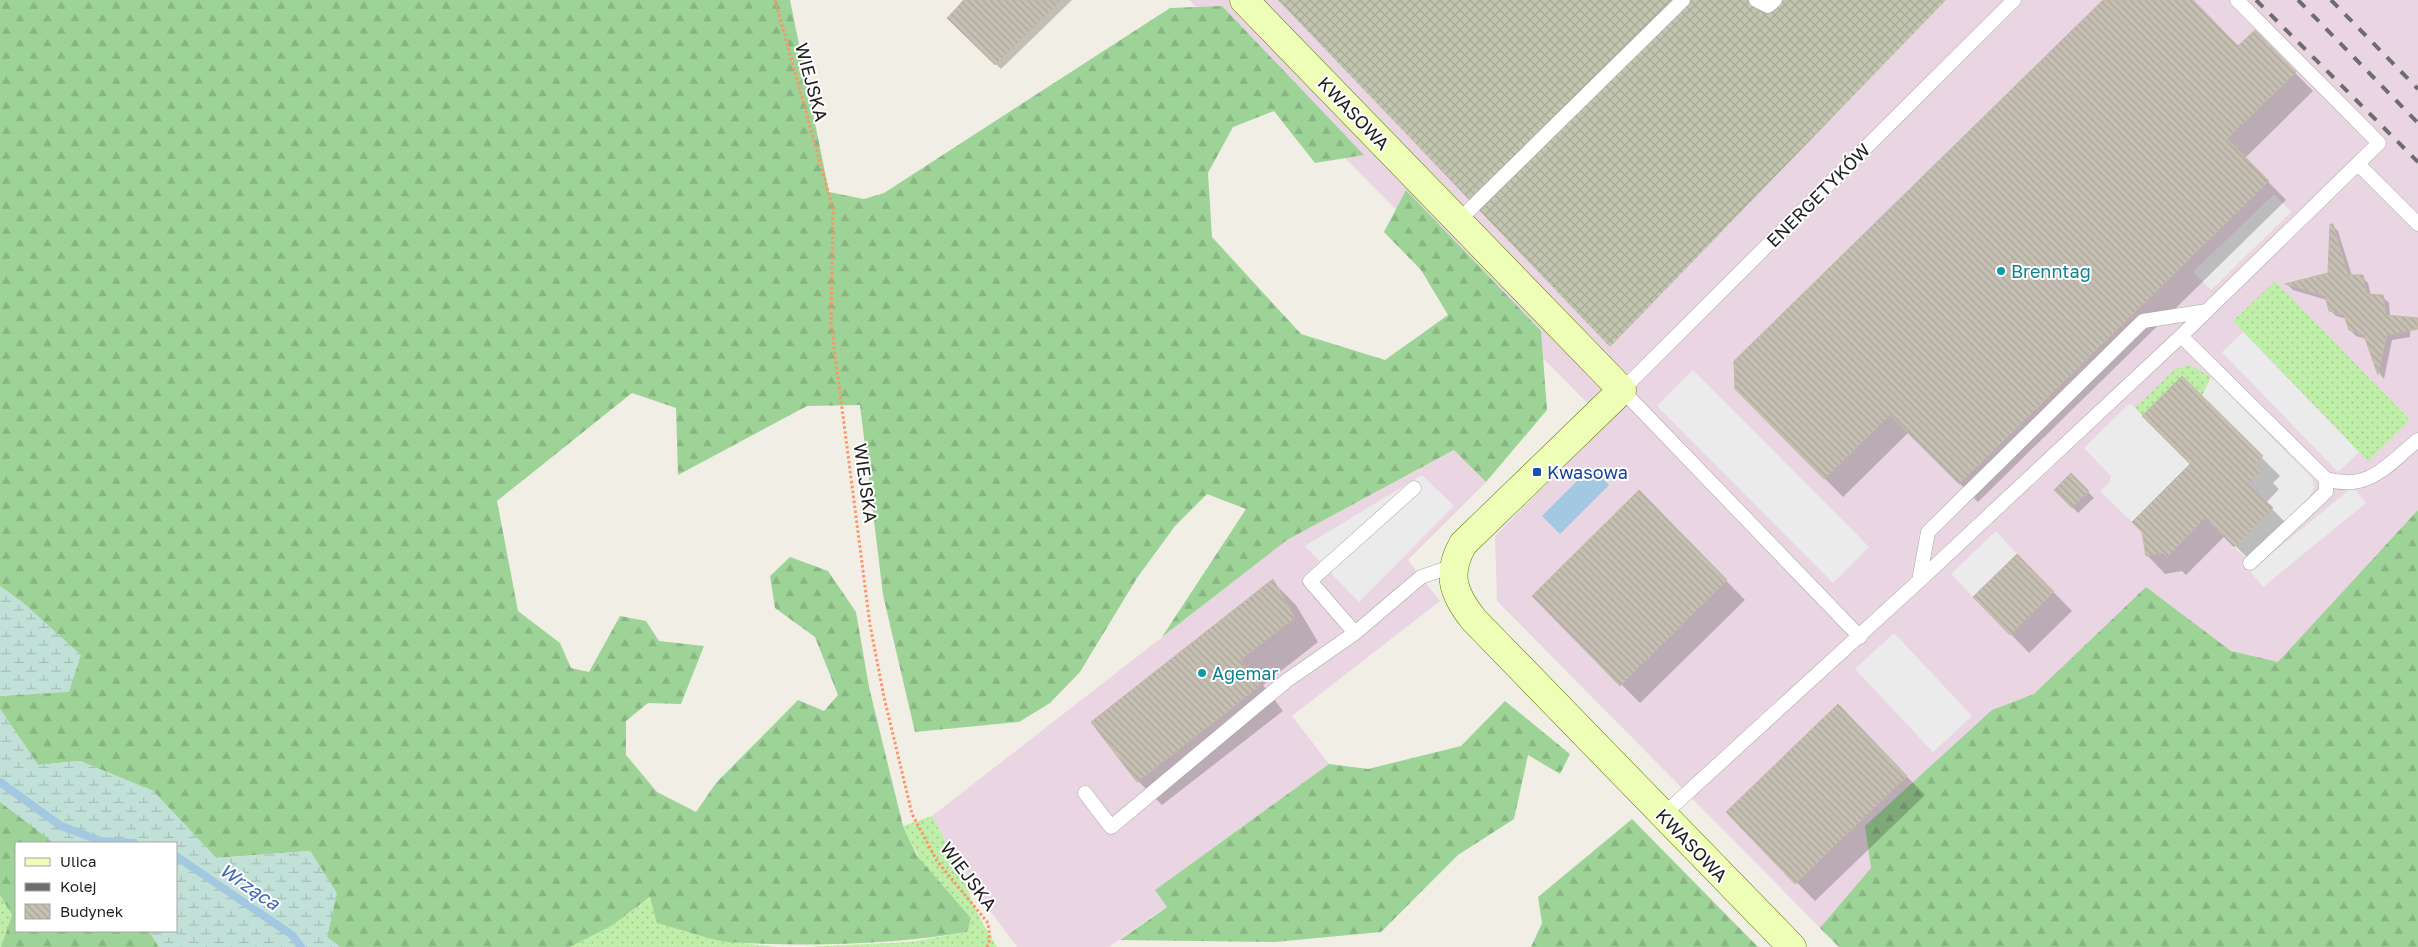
<svg xmlns="http://www.w3.org/2000/svg" width="2418" height="947" font-family="'Golos Text',sans-serif">
  <style>
    .industrial { fill: #ead6e3 }
    .construction { fill: url(#construction-cross-hatch) }
    .grass { fill: url(#grass-dots) }
    .forest { fill: url(#forest-firs) }
    .wetland { fill: url(#wetland-marsh) }
    .parking { fill: #ebebeb }
    .water { fill: #a2c8e2 }
    .shadow { fill: #0003 }
    .lines { fill: none; stroke-linecap: round; stroke-linejoin: round }
    .stream { stroke: #a2c8e2; stroke-width: 8 }
    .building { fill: url(#building-back-hatch); stroke: #c4b8a6 }
    .lane-casing { stroke: #a6a6a6; stroke-width: 15 }
    .secondary-casing { stroke: #597d00; stroke-width: 29 }
    .path { stroke: #ff9268; stroke-width: 3; stroke-dasharray: 2.5 2.5; stroke-linecap: butt }
    .lane { stroke: #fff; stroke-width: 14 }
    .secondary { stroke: #eefeb6; stroke-width: 28 }
    .rail { stroke: #6d6d6d; stroke-width: 4; stroke-dasharray: 10 10; stroke-linecap: butt }
    .culture-dot { fill: #0f9aa8; stroke: #fff; stroke-width: 2 }
    .transit-dot { fill: #1a4fb4; stroke: #fff; stroke-width: 2 }
    .labels { text-anchor: middle; dominant-baseline: central; stroke-width: 4; stroke-linejoin: round; paint-order: stroke }
    .street-label { font-size: 18px; fill: #1f1f1f; stroke: #fff }
    .culture-label { font-size: 18px; fill: #0d838f; stroke: #fff; text-anchor: start }
    .transit-label { font-size: 18px; fill: #164399; stroke: #fff; text-anchor: start }
    .water-label { font-size: 19px; font-style: italic; fill: #4469b7; stroke: #fff }
  </style>
  <defs>
    <pattern id="construction-cross-hatch" width="8" height="8" patternUnits="userSpaceOnUse" patternTransform="scale(1.25)"><rect width="8" height="8" fill="#c2c6b0"/><path d="M0 0l8 8M0 8l8-8" fill="none" stroke="#a6aa97"/></pattern>
    <pattern id="grass-dots" width="8" height="8" patternUnits="userSpaceOnUse" patternTransform="scale(1.25)"><rect width="8" height="8" fill="#beeea7"/><path d="M2 2h.1M6 6h.1" fill="none" stroke="#a3cc8f" stroke-width="1.8" stroke-linecap="round"/></pattern>
    <pattern id="forest-firs" width="22" height="20" patternUnits="userSpaceOnUse" patternTransform="scale(1.25)"><rect width="22" height="20" fill="#9ed397"/><path d="M5 1l3.5 6h-7zM16 11l3.5 6h-7z" fill="#88b582"/></pattern>
    <pattern id="wetland-marsh" width="20" height="14" patternUnits="userSpaceOnUse" patternTransform="scale(1.25)"><rect width="20" height="14" fill="#c1e0d7"/><path d="M1 5h8M5 5V1M11 12h8M15 12V8" fill="none" stroke="#a5c0b8"/></pattern>
    <pattern id="building-back-hatch" width="6" height="6" patternUnits="userSpaceOnUse" patternTransform="scale(1.25)"><rect width="6" height="6" fill="#c6bfb4"/><path d="M-1 5l2 2M0 0l6 6M5-1l2 2" fill="none" stroke="#aaa49a"/></pattern>
  </defs>
  <rect width="100%" height="100%" fill="#f1efe5"/>
  <path class="industrial" d="M 1189,0 L 2418,0 L 2418,947 L 1839,947 L 1497,601 L 1495,536 L 1606,422 Z
    M 1455,450 L 1486,482 L 1408,560 L 1440,601 L 1292,716 L 1329,764 L 1155,890 L 1167,906 L 1109,947 L 1017,947 L 965,877 L 932,816 L 1287,540 Z"/>
  <path class="construction" d="M 1278,0 L 1946,0 L 1610,347 Z"/>
  <path class="grass" d="M 2275,281 L 2410,420 L 2368,461 L 2233,321 Z
    M 2190,365 L 2211,377 L 2202,396 L 2142,416 L 2135,408 L 2175,369 Z
    M 932,816 L 965,877 C 969,902 984,926 997,947 L 804,947 L 911,942 L 967,932 L 971,918 L 920,860 L 903,826 Z
    M 0,895 L 12,915 L 1,947 L 0,947 Z
    M 651,897 L 726,941 L 778,947 L 570,947 L 613,925 Z"/>
  <path class="forest" d="M 0,0 L 790,0 L 829,192 L 864,199 L 884,193 L 1170,8 L 1222,6 L 1364,155 L 1315,163 L 1274,111 L 1233,127 L 1208,173 L 1212,237 L 1301,334 L 1385,360 L 1448,315 L 1421,270 L 1384,232 L 1406,190 L 1541,331 L 1547,410 L 1486,482 L 1454,450 L 1287,540 L 1162,637 L 1246,509 L 1207,494 L 1175,526 L 1137,578 L 1080,672 L 1050,703 L 1019,722 L 915,732 L 883,595 L 860,405 L 807,406 L 678,475 L 676,408 L 632,393 L 497,501 L 518,611 L 560,643 L 571,668 L 589,672 L 620,616 L 646,621 L 659,641 L 704,646 L 681,704 L 648,703 L 626,721 L 626,755 L 657,792 L 696,812 L 716,783 L 798,700 L 824,711 L 838,695 L 815,637 L 775,608 L 770,576 L 790,557 L 828,571 L 856,612 L 869,687 L 903,826 L 917,856 L 971,918 L 967,932 C 890,945 804,947 727,942 C 704,938 680,929 657,923 L 650,897 L 613,925 L 570,947 L 340,947 L 327,937 L 336,893 L 310,851 L 216,858 L 153,791 L 80,761 L 38,765 L 0,709 L 0,696 L 21,694 L 27,606 L 0,586 Z
    M 2418,510 L 2418,947 L 1839,947 L 1820,928 L 1871,868 L 1865,826 L 1992,710 L 2034,694 L 2146,587 L 2231,651 L 2278,662 Z
    M 1505,701 L 1570,754 L 1560,774 L 1528,755 L 1514,819 L 1458,855 L 1381,932 L 1275,942 L 1120,940 L 1167,907 L 1155,890 L 1329,764 L 1368,769 L 1461,746 Z
    M 0,802 L 56,843 L 16,843 L 16,931 L 149,931 L 159,947 L 1,947 L 12,915 L 0,895 Z
    M 1632,819 L 1758,947 L 1531,947 L 1542,923 L 1538,897 Z"/>
  <path class="wetland" d="M 0,586 L 27,606 L 81,655 L 69,692 L 0,696 Z
    M 0,709 L 38,765 L 80,761 L 153,791 L 216,858 L 310,851 L 337,893 L 327,937 L 340,947 L 159,947 L 149,931 L 176,931 L 176,843 L 54,843 L 0,802 Z"/>
  <path class="parking" d="M 2274,194 L 2291,212 L 2211,290 L 2193,272 Z
    M 2243,332 L 2359,452 L 2338,472 L 2222,352 Z
    M 1693,370 L 1869,547 L 1833,583 L 1657,406 Z
    M 2211,377 L 2312,478 L 2314,488 L 2309,497 L 2246,559 L 2234,547 L 2273,508 L 2248,484 L 2262,470 L 2255,464 L 2263,456 L 2202,396 Z
    M 2130,403 L 2190,464 L 2132,522 L 2100,491 L 2110,482 L 2111,476 L 2084,448 Z
    M 1422,475 L 1454,506 L 1359,602 L 1305,546 Z
    M 2353,487 L 2366,503 L 2263,587 L 2250,571 Z
    M 1996,531 L 2017,554 L 1973,597 L 1951,574 Z
    M 1894,633 L 1972,716 L 1933,752 L 1855,669 Z"/>
  <path class="water" d="M 1591,467 L 1609,485 L 1560,534 L 1542,516 Z"/>
  <path class="shadow" d="M 963,0 L 1072,0 L 1001,69 L 948,18 Z
    M 2105,0 L 2192,0 L 2239,48 L 2255,32 L 2313,91 L 2245,158 L 2286,200 L 1978,502 L 1909,432 L 1843,497 L 1736,388 Z
    M 2332,225 L 2338,231 L 2352,276 L 2362,277 L 2368,283 L 2371,296 L 2383,297 L 2389,303 L 2390,317 L 2410,324 L 2410,337 L 2392,340 L 2384,379 L 2380,374 L 2366,339 L 2356,336 L 2350,330 L 2347,319 L 2336,316 L 2330,310 L 2327,300 L 2293,290 L 2288,285 L 2329,274 Z
    M 2182,378 L 2280,476 L 2273,483 L 2279,489 L 2266,503 L 2290,527 L 2254,564 L 2225,536 L 2186,575 L 2182,571 L 2165,574 L 2147,555 L 2192,464 Z
    M 2071,475 L 2094,498 L 2078,513 L 2056,490 Z
    M 1639,492 L 1745,600 L 1640,703 L 1533,596 Z
    M 2036,574 L 2072,611 L 2029,653 L 1975,597 Z
    M 1272,581 L 1296,605 L 1318,642 L 1263,685 L 1283,711 L 1162,805 L 1138,781 Z
    M 1856,725 L 1925,795 L 1815,901 L 1728,812 Z"/>
  <g class="lines">
    <path class="stream" d="M 0,782 L 61,826 L 101,841 L 134,843
      M 176,856 L 292,935 L 301,947"/>
  </g>
  <path class="building" d="M 964,0 L 1061,0 L 995,65 L 947,18 Z
    M 2103,0 L 2193,0 L 2238,46 L 2255,30 L 2296,72 L 2227,139 L 2269,181 L 1959,484 L 1890,415 L 1824,479 L 1735,389 L 1734,361 Z
    M 2330,224 L 2333,224 L 2348,275 L 2363,275 L 2367,294 L 2383,295 L 2386,315 L 2418,318 L 2418,329 L 2387,335 L 2378,375 L 2364,335 L 2349,330 L 2344,315 L 2329,311 L 2325,296 L 2285,284 L 2328,273 Z
    M 2182,376 L 2263,456 L 2255,464 L 2262,470 L 2248,484 L 2273,508 L 2234,547 L 2205,518 L 2167,557 L 2163,553 L 2146,556 L 2142,532 L 2132,522 L 2190,464 L 2142,416 Z
    M 2071,473 L 2089,491 L 2072,508 L 2054,490 Z
    M 1639,490 L 1727,580 L 1620,686 L 1532,596 Z
    M 2017,554 L 2054,592 L 2010,635 L 1973,597 Z
    M 1273,579 L 1295,618 L 1240,660 L 1260,686 L 1137,782 L 1091,722 Z
    M 1838,704 L 1907,776 L 1795,884 L 1726,812 Z"/>
  <g class="lines">
    <g class="lane-casing">
      <path id="lane" d="M 1756,0 L 1768,6 L 1775,0
        M 2358,164 L 2418,224
        M 1459,220 L 1683,0
        M 2181,336 L 2326,479 C 2369,492 2387,465 2418,440
        M 2250,563 L 2326,492 L 2326,479
        M 1919,581 L 1928,532 L 2143,321 L 2207,311
        M 1355,633 L 1310,581 L 1414,488
        M 1860,637 L 1622,390 L 2014,0
        M 1085,793 L 1111,827 L 1286,681 L 1355,633 L 1421,577 L 1453,566
        M 1663,815 L 1919,581 L 2181,336 L 2379,143 L 2237,0"/>
    </g>
    <g class="secondary-casing">
      <path id="secondary" d="M 1244,0 L 1622,390 L 1463,544 C 1446,574 1453,594 1474,620 L 1792,947"/>
    </g>
    <path class="path" d="M 775,0 L 833,209 L 831,323 L 870,625 L 884,697 L 912,814 L 937,861 L 988,923 L 990,939 L 987,947"/>
    <use href="#lane" class="lane"/>
    <use href="#secondary" class="secondary"/>
    <path class="rail" d="M 2256,0 L 2418,162
      M 2298,0 L 2418,123
      M 2331,0 L 2418,89"/>
  </g>
  <g class="culture-dot">
    <circle cx="2001" cy="271" r="5"/>
    <circle cx="1202" cy="673" r="5"/>
  </g>
  <rect class="transit-dot" x="1532" y="467" width="10" height="10" rx="2.5"/>
  <g class="labels">
    <g class="street-label">
      <text transform="translate(812 82) rotate(75)">WIEJSKA</text>
      <text transform="translate(1354 113) rotate(46)">KWASOWA</text>
      <text transform="translate(1818 195) rotate(-45)">ENERGETYKÓW</text>
      <text transform="translate(866 483) rotate(82)">WIEJSKA</text>
      <text transform="translate(1692 845) rotate(46)">KWASOWA</text>
      <text transform="translate(969 876) rotate(53)">WIEJSKA</text>
    </g>
    <g class="culture-label">
      <text x="2011" y="271">Brenntag</text>
      <text x="1212" y="673">Agemar</text>
    </g>
    <g class="transit-label">
      <text x="1547" y="472">Kwasowa</text>
    </g>
    <g class="water-label">
      <text transform="translate(250 886) rotate(34)">Wrząca</text>
    </g>
  </g>
  <rect x="15" y="842" width="162" height="90" fill="#ffffff" stroke="#a5a5a5"/>
  <rect x="25" y="858" width="25" height="8" fill="#eefeb6" stroke="#a5a5a5"/>
  <text x="60" y="867" font-size="15" fill="#1f1f1f">Ulica</text>
  <rect x="25" y="883" width="25" height="8" fill="#6d6d6d" stroke="#a5a5a5"/>
  <text x="60" y="892" font-size="15" fill="#1f1f1f">Kolej</text>
  <rect x="25" y="904" width="25" height="15" fill="url(#building-back-hatch)" stroke="#a5a5a5"/>
  <text x="60" y="917" font-size="15" fill="#1f1f1f">Budynek</text>
</svg>
